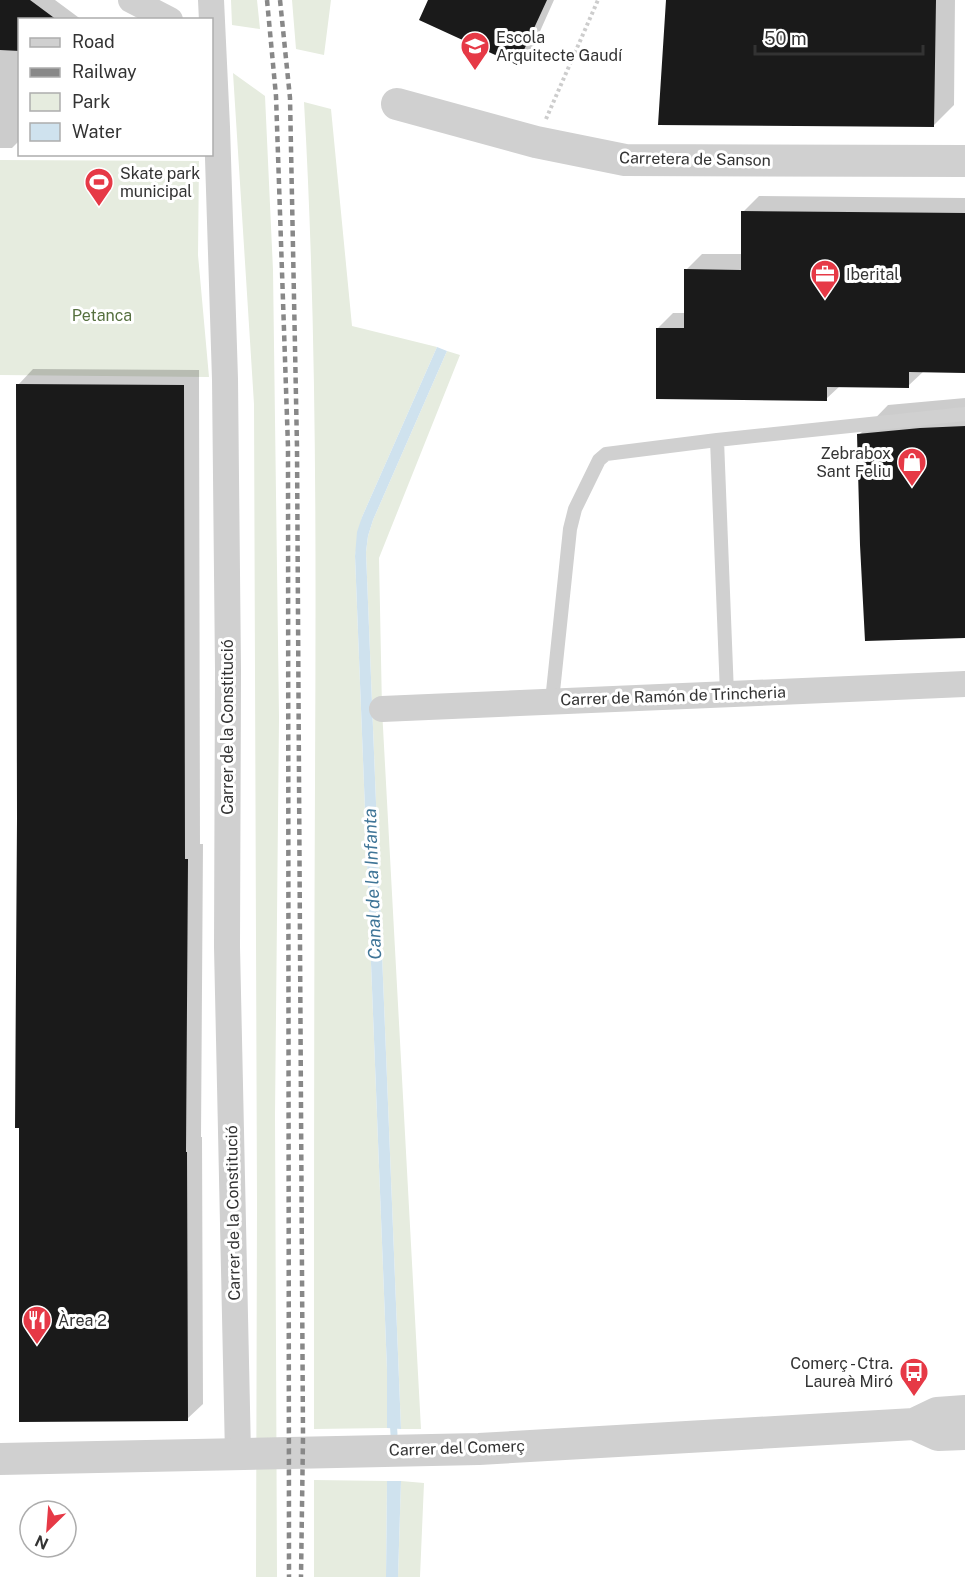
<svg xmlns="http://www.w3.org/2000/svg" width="965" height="1577" font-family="'Public Sans',sans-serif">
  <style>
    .green { fill: #e6ecdf }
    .water { fill: #cfe2ee }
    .shadow { fill: #0003 }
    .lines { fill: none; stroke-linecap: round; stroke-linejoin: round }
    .stream { stroke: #cfe2ee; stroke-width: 7 }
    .building { fill: #1a1a1a }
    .path { stroke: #cdcdcd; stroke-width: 4; stroke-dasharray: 3 3; stroke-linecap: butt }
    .service { stroke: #d0d0d0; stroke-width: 14 }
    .minor { stroke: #d0d0d0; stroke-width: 26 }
    .tertiary { stroke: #d0d0d0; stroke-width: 32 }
    .rail { stroke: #888; stroke-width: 4.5; stroke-dasharray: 6 4.5; stroke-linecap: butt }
    .labels { text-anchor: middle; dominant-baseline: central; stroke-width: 6; stroke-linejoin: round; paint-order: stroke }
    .poi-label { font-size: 16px; fill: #333; stroke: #fff; text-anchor: start }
    .street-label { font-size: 16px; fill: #333; stroke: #fff }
    .park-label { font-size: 16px; fill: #56703f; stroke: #fff }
    .water-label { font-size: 18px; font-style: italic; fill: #3f7597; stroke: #fff }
  </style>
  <rect width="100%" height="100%" fill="#fff"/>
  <path class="green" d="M 231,0 L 257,0 L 260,29 L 232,25 Z
    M 292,0 L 331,0 L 324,55 L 296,49 Z
    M 233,73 L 265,96 L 273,270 L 279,718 L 275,1115 L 277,1577 L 256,1577 L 257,1204 L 254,404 Z
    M 304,102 L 331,109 L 352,326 L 437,347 L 362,517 L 355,556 L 387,1370 L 387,1428 L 314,1429 C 314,1214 314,998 315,782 C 316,555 317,328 304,102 Z
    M 0,160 L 199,161 L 198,255 L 209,377 L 0,375 Z
    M 447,351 L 460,355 L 379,558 L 382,709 L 421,1429 L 401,1429 L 366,552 L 368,536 L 373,520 Z
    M 314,1480 L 387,1481 L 386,1577 L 314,1577 Z
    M 401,1481 L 424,1483 L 420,1577 L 398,1577 Z"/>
  <path class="water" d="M 437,347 L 447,351 L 373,520 L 368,536 L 366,552 L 401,1429 L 387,1428 L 387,1370 L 355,556 L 357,532 L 362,517 Z
    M 387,1481 L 401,1481 L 398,1577 L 386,1577 Z"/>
  <path class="shadow" d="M 0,0 L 55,0 L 82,20 L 20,20 L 20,140 L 12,148 L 0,148 Z
    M 430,0 L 554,0 L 533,47 L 517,63 Z
    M 668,0 L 955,0 L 954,105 L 933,126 Z
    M 759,196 L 965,198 L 965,371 L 924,371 L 908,386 L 840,386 L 826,399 L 657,329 L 673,313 L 686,313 L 686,270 L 702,254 L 743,254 L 743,212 Z
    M 33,369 L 199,370 L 200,844 L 203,844 L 201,1137 L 202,1137 L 203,1404 L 187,1419 L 18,818 L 18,385 Z
    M 965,398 L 965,635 L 859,435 L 888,405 Z"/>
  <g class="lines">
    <path class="stream" d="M 393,1419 L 394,1434"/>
  </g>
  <path class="building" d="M 0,0 L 30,0 L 57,20 L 20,20 L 20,51 L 0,50 Z
    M 428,0 L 547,0 L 517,65 L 419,20 Z
    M 666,0 L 936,0 L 934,127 L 658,125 Z
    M 741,211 L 965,213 L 965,373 L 909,372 L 909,388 L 827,387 L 827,401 L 656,399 L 656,328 L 684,328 L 684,269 L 741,270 Z
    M 16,384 L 184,385 L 185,859 L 188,859 L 186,1152 L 187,1152 L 188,1421 L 19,1422 L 19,1128 L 15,1128 L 17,818 Z
    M 965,426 L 965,638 L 865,641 L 860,545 L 857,434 L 920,428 Z"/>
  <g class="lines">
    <path class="path" d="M 546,119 L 598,0"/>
    <path class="service" d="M 727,694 L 717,440 L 965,414
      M 552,701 L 570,529 L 575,509 L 599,460 L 606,454 L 717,440"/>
    <path class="minor" d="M 131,0 L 170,20
      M 211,0 L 217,127 L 225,379 L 228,670 L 227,947 L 238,1454
      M 382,709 L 965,684"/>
    <path class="tertiary" d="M 397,104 L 536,142 L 625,160 L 965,161
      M 914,1424 L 938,1435 L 965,1434
      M 0,1459 L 479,1449 L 914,1424 L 937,1413 L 965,1411"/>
    <path class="rail" d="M 267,0 L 276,96 L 288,447 L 289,1577
      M 280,0 L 290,98 L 297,447 L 303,1437 L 301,1577"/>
  </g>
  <defs>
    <g id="school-pin" transform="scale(1.5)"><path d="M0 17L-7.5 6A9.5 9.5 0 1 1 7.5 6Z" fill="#e63946" stroke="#fff"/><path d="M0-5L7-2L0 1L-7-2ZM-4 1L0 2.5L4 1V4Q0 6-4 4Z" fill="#fff"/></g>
    <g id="stadium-pin" transform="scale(1.5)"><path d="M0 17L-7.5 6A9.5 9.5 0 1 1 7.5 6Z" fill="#e63946" stroke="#fff"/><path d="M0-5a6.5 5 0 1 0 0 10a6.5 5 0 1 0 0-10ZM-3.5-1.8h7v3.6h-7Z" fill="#fff"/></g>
    <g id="office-pin" transform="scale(1.5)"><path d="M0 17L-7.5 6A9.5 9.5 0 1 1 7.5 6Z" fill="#e63946" stroke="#fff"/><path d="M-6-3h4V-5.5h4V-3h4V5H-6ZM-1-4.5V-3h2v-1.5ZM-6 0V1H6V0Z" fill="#fff"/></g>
    <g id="shop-pin" transform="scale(1.5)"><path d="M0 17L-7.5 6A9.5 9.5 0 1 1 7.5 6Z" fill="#e63946" stroke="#fff"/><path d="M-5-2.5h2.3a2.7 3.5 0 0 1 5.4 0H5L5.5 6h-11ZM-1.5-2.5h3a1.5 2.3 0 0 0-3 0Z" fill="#fff"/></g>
    <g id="restaurant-pin" transform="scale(1.5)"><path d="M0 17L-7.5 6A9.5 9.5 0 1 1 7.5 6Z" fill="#e63946" stroke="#fff"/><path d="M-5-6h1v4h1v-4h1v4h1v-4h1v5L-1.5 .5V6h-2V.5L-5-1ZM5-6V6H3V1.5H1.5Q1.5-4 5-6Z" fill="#fff"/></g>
    <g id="bus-pin" transform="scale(1.5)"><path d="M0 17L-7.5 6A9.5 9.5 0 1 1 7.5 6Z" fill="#e63946" stroke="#fff"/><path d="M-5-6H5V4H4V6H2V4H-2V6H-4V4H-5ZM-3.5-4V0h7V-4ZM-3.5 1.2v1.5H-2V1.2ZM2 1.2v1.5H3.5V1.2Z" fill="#fff"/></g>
  </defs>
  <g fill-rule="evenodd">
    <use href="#school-pin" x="475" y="46"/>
    <use href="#stadium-pin" x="99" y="182"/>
    <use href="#office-pin" x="825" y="274"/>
    <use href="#shop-pin" x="912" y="462"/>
    <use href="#restaurant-pin" x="37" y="1320"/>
    <use href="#bus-pin" x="914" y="1372"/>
  </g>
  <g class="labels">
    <g class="poi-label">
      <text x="496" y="37">Escola<tspan x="496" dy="18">Arquitecte Gaudí</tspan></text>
      <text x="120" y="173">Skate park<tspan x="120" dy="18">municipal</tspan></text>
      <text x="846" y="274">Iberital</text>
      <text x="891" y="453" text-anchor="end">Zebrabox<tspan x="891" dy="18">Sant Feliu</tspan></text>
      <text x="58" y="1320">Àrea 2</text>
      <text x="893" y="1363" text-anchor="end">Comerç - Ctra.<tspan x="893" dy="18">Laureà Miró</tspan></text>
    </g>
    <g class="street-label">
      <text transform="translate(695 159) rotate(1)">Carretera de Sanson</text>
      <text transform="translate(673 696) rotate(-2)">Carrer de Ramón de Trincheria</text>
      <text transform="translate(227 727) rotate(-90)">Carrer de la Constitució</text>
      <text transform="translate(233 1213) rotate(-91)">Carrer de la Constitució</text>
      <text transform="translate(457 1448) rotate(-2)">Carrer del Comerç</text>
    </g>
    <g class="park-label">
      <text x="102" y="315">Petanca</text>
    </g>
    <g class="water-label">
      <text transform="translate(372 884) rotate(-92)">Canal de la Infanta</text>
    </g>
  </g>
  <rect x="18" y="18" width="195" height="138" fill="#ffffff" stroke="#adadad" stroke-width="1.5"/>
  <rect x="30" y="38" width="30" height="9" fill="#d0d0d0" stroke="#adadad" stroke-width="1.5"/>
  <text x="72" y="48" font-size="18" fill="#333333">Road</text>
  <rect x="30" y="68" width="30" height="9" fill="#888888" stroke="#adadad" stroke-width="1.5"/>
  <text x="72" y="78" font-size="18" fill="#333333">Railway</text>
  <rect x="30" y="93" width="30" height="18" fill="#e6ecdf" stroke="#adadad" stroke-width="1.5"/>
  <text x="72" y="108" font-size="18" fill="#333333">Park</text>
  <rect x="30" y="123" width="30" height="18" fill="#cfe2ee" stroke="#adadad" stroke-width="1.5"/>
  <text x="72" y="138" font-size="18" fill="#333333">Water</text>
  <g transform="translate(48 1529) rotate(205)"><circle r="28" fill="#ffffff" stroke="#adadad" stroke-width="1.5"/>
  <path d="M0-4.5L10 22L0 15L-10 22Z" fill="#e63946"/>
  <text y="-9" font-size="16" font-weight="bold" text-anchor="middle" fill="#333333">N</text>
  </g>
  <path d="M755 45v9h168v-9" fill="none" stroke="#333333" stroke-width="3"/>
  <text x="764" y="45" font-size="18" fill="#333333" stroke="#ffffff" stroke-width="4.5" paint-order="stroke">50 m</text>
</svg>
